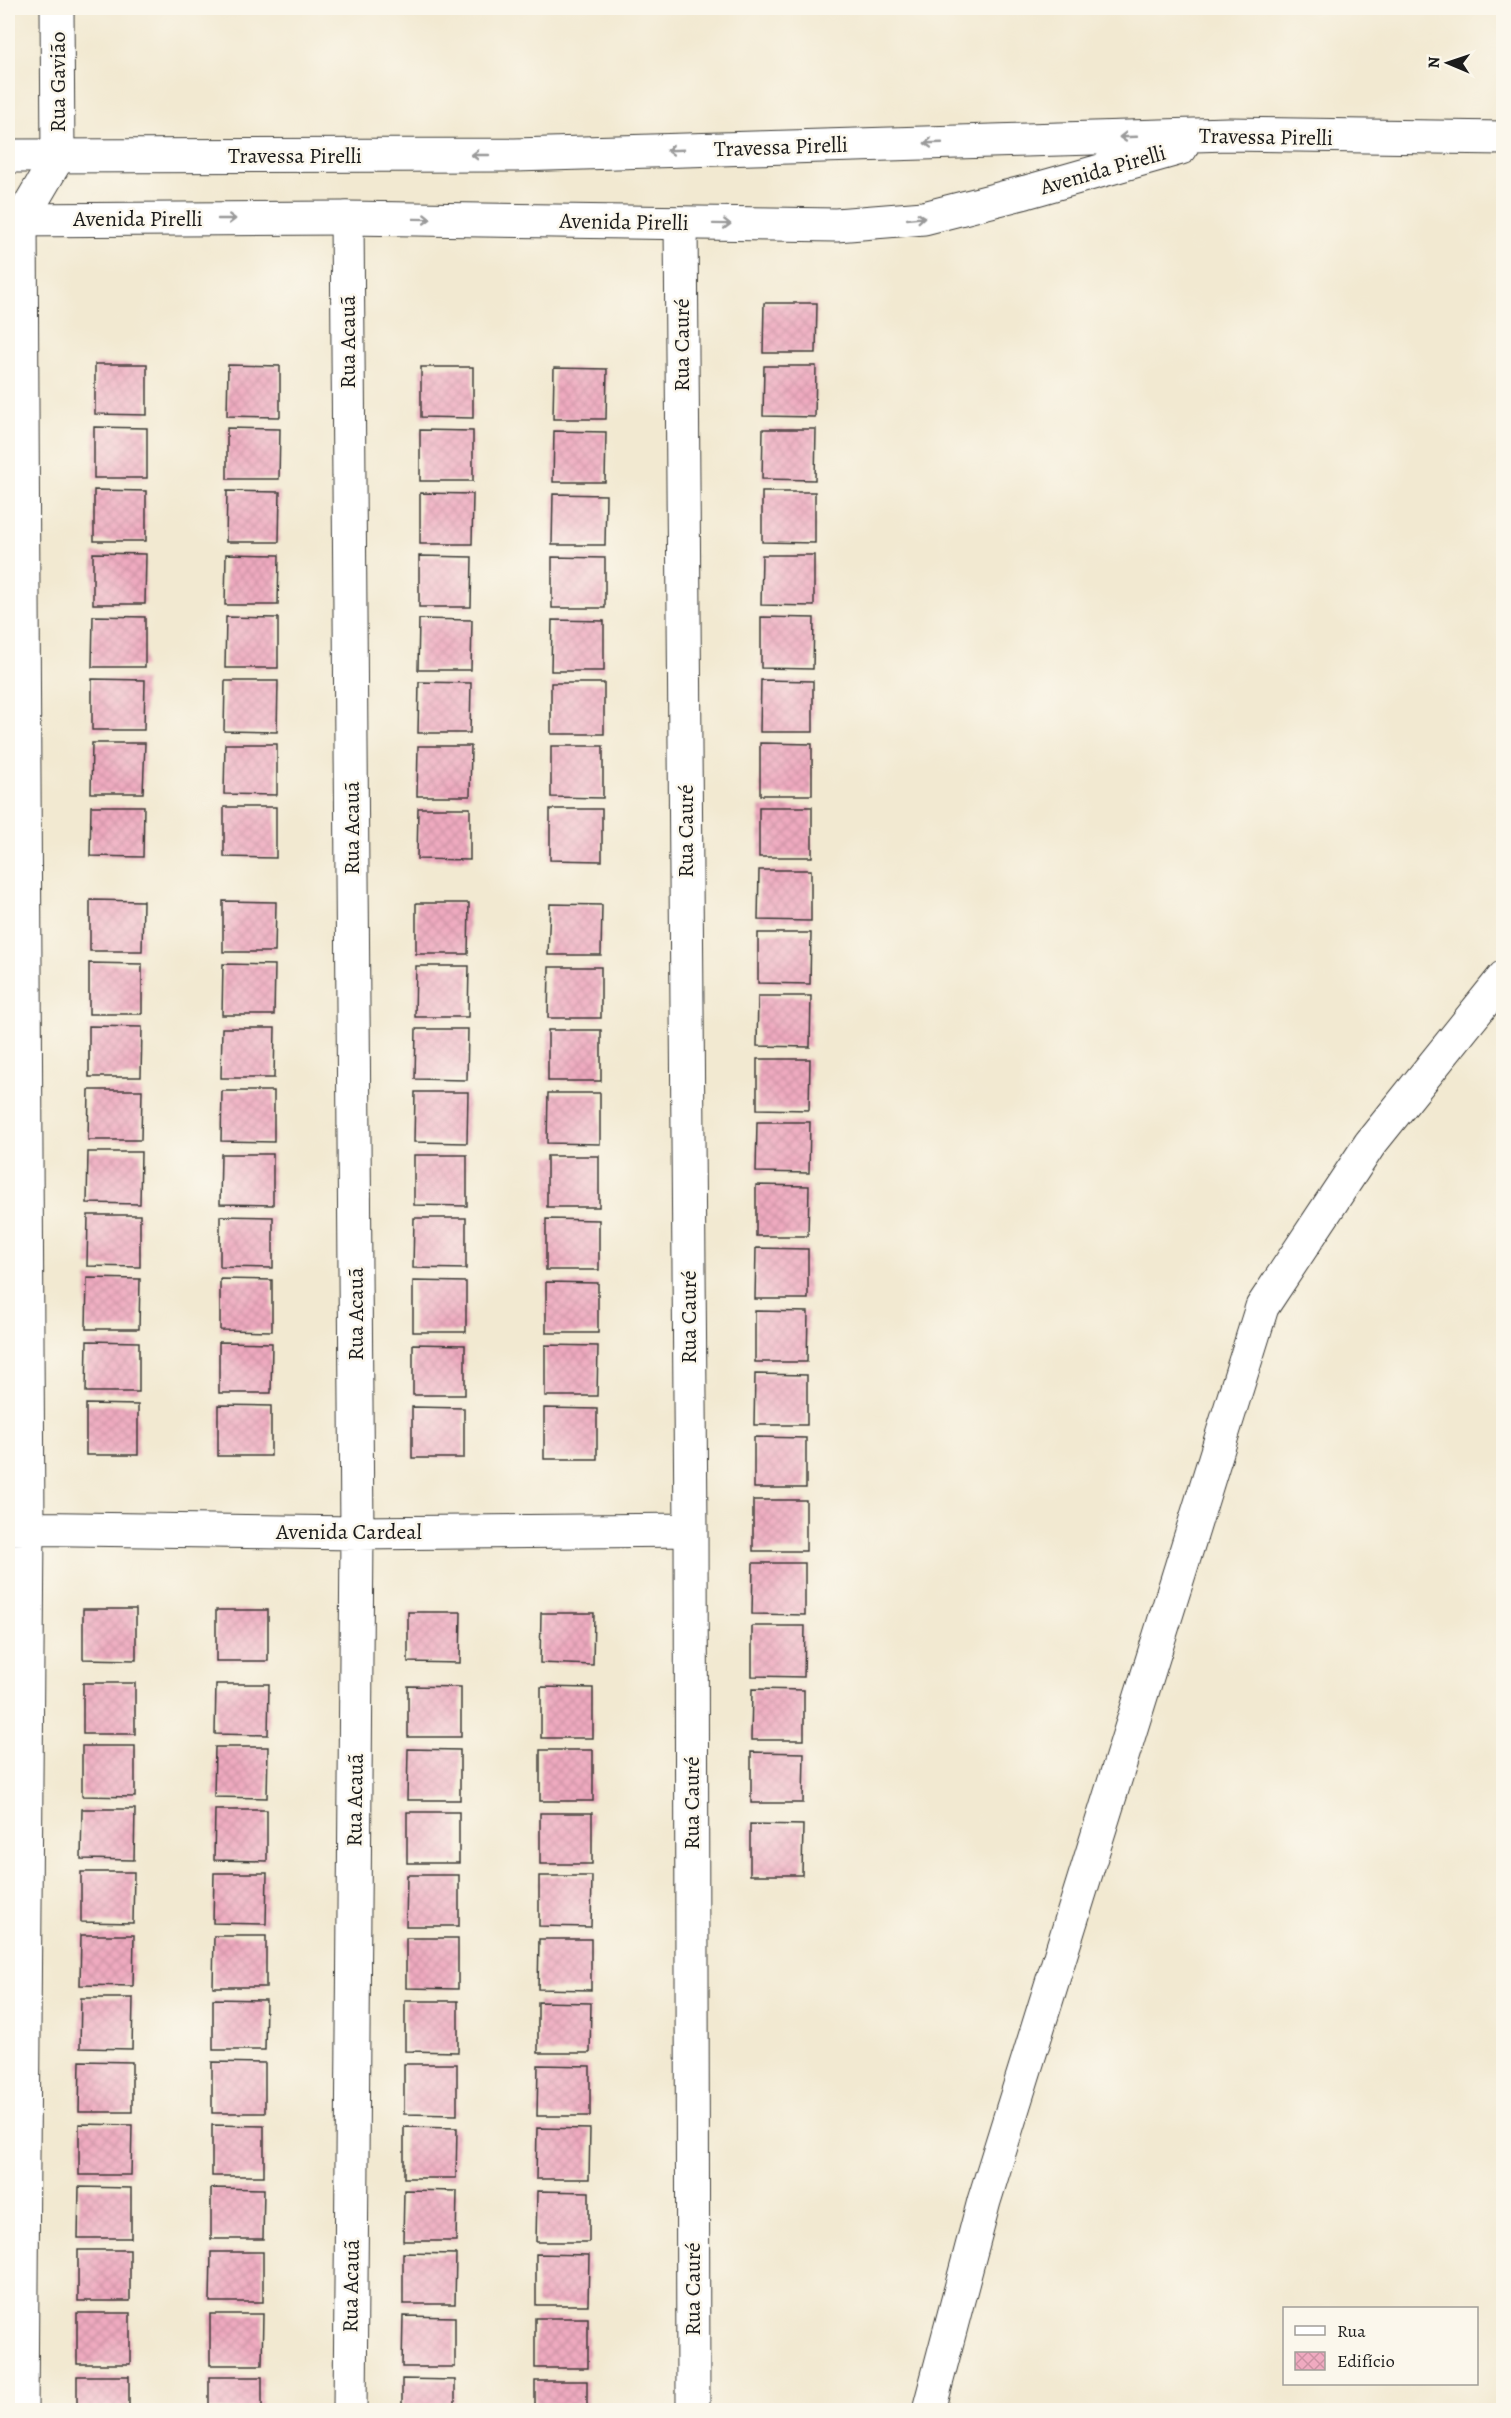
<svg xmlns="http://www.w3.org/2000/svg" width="1511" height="2418" font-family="Alegreya,serif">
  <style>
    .building { fill: url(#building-cross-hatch) }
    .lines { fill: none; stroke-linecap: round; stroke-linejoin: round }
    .street-casing { stroke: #3c3b37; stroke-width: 35 }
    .secondary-casing { stroke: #3c3b37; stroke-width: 35 }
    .street { stroke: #fff; stroke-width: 33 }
    .secondary { stroke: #fff; stroke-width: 33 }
    .oneway { stroke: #999 }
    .labels { text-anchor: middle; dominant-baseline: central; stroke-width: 5; stroke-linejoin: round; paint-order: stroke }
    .street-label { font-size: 22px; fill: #1c1c1c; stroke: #fbf7ec }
  </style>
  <defs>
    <pattern id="building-cross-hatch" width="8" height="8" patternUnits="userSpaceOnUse" patternTransform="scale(1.5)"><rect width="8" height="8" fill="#efaac0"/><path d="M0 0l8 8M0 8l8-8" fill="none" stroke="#cc92a4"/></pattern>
  </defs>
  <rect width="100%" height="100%" fill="#fbf7ec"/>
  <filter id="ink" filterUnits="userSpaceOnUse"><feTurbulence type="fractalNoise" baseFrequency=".0167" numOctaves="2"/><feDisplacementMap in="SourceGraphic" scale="12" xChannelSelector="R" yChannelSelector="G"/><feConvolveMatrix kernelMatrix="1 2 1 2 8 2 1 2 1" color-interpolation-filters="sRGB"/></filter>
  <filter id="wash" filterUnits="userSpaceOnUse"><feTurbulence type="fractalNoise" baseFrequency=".008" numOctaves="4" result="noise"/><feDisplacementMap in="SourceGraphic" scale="24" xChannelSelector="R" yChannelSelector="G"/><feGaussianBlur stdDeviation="1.35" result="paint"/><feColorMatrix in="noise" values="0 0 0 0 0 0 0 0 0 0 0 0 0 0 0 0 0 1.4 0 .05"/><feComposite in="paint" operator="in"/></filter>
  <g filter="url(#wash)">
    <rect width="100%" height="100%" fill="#f2e9d1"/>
    <g id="blocks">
      <path class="building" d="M 764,303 L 817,303 L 816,353 L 763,353 Z
        M 95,364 L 147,364 L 147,415 L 95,414 Z
        M 228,365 L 280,366 L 280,417 L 227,416 Z
        M 764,366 L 816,366 L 815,417 L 763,416 Z
        M 421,367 L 473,367 L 473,418 L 421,417 Z
        M 554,368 L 607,369 L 606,419 L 553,419 Z
        M 94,427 L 147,428 L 147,478 L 94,478 Z
        M 227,428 L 280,429 L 279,479 L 227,479 Z
        M 763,429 L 816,429 L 815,480 L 762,479 Z
        M 420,430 L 473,431 L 473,481 L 420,481 Z
        M 554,431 L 606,432 L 605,482 L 553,482 Z
        M 94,490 L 146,491 L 146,541 L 94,541 Z
        M 227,491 L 280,492 L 279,542 L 226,542 Z
        M 762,492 L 815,492 L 815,543 L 762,542 Z
        M 420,493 L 473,494 L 472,544 L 420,544 Z
        M 553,494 L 606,495 L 605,545 L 552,545 Z
        M 93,553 L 146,554 L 145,604 L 93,604 Z
        M 226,554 L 279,555 L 278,605 L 225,605 Z
        M 762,555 L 814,555 L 814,606 L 761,605 Z
        M 419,556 L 472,557 L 471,607 L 419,607 Z
        M 552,557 L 605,558 L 605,608 L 552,608 Z
        M 93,616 L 145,617 L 145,667 L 92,667 Z
        M 226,617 L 278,618 L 278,668 L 225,668 Z
        M 761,617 L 814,618 L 813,669 L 761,668 Z
        M 419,619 L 472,620 L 471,670 L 418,670 Z
        M 552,620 L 604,621 L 604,671 L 551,671 Z
        M 92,679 L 145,680 L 144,730 L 92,730 Z
        M 761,680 L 813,681 L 813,732 L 760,732 Z
        M 225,681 L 278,681 L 277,732 L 224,731 Z
        M 419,682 L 471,683 L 470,733 L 418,733 Z
        M 551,683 L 604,683 L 604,734 L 551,734 Z
        M 92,743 L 145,743 L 143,793 L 91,793 Z
        M 760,743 L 812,744 L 812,795 L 760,795 Z
        M 225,744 L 277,744 L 277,795 L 224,794 Z
        M 418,746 L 471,746 L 470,796 L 417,796 Z
        M 551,746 L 603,746 L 603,798 L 551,797 Z
        M 91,806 L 144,806 L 143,857 L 90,856 Z
        M 224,807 L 276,807 L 276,858 L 224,857 Z
        M 759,807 L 812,807 L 812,857 L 759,857 Z
        M 418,808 L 470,808 L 470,860 L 417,859 Z
        M 550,809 L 602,809 L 602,861 L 550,860 Z
        M 759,870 L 811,870 L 811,921 L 758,920 Z
        M 90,900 L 143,901 L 142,951 L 90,951 Z
        M 223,901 L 276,902 L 275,952 L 223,952 Z
        M 416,903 L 469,903 L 468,954 L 416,954 Z
        M 550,904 L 602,905 L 601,955 L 548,955 Z
        M 758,933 L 811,933 L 810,984 L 758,983 Z
        M 89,963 L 142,964 L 142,1014 L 89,1014 Z
        M 223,964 L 275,965 L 274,1015 L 222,1015 Z
        M 416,966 L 469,966 L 468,1017 L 415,1017 Z
        M 549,967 L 601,967 L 601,1018 L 548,1018 Z
        M 758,996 L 811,996 L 810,1047 L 757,1046 Z
        M 89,1026 L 142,1027 L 141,1077 L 89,1077 Z
        M 222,1028 L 275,1028 L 274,1078 L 221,1078 Z
        M 416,1029 L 468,1029 L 467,1080 L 415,1079 Z
        M 548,1030 L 601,1030 L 601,1081 L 548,1081 Z
        M 757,1059 L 810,1059 L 809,1110 L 757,1109 Z
        M 89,1090 L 142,1090 L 141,1140 L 88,1140 Z
        M 222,1091 L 274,1091 L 274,1142 L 221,1141 Z
        M 415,1092 L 468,1092 L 467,1143 L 414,1142 Z
        M 548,1093 L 600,1093 L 600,1144 L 547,1143 Z
        M 757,1122 L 810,1122 L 809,1173 L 756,1172 Z
        M 88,1152 L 141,1152 L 140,1204 L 87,1203 Z
        M 221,1154 L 273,1154 L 273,1205 L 220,1204 Z
        M 414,1155 L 467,1155 L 467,1206 L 414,1205 Z
        M 547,1156 L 599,1156 L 599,1207 L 547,1207 Z
        M 756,1185 L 809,1186 L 808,1236 L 756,1236 Z
        M 88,1215 L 140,1215 L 140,1267 L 87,1266 Z
        M 220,1216 L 273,1217 L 273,1268 L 220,1267 Z
        M 414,1218 L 466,1218 L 466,1269 L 413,1268 Z
        M 546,1219 L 599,1220 L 599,1270 L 546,1270 Z
        M 756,1248 L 808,1249 L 808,1299 L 755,1299 Z
        M 87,1278 L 140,1279 L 139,1329 L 86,1329 Z
        M 220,1279 L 272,1280 L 272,1331 L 220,1330 Z
        M 413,1281 L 466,1282 L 466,1332 L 413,1332 Z
        M 546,1282 L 598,1283 L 598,1333 L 546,1333 Z
        M 755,1311 L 808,1312 L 807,1362 L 755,1362 Z
        M 87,1341 L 139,1342 L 139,1392 L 86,1392 Z
        M 219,1342 L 272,1343 L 271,1393 L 219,1393 Z
        M 413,1344 L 465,1345 L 465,1395 L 413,1395 Z
        M 545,1345 L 598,1346 L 597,1396 L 545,1396 Z
        M 755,1374 L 807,1375 L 807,1425 L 754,1425 Z
        M 86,1404 L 138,1405 L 138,1455 L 86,1455 Z
        M 218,1405 L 271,1406 L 271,1456 L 218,1456 Z
        M 412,1407 L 464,1408 L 464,1458 L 412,1458 Z
        M 544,1408 L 597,1409 L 597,1459 L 544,1459 Z
        M 754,1437 L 806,1438 L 806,1488 L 754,1488 Z
        M 753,1500 L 806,1500 L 806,1551 L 753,1551 Z
        M 753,1563 L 805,1563 L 805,1615 L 752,1614 Z
        M 83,1609 L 136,1609 L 136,1660 L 83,1659 Z
        M 216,1610 L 268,1610 L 268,1661 L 216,1661 Z
        M 408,1612 L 461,1612 L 460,1663 L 408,1662 Z
        M 541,1613 L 594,1613 L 593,1665 L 540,1663 Z
        M 752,1626 L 805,1626 L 804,1677 L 752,1676 Z
        M 83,1683 L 135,1683 L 135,1734 L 83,1734 Z
        M 216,1684 L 269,1684 L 268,1735 L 215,1734 Z
        M 408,1686 L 461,1687 L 461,1737 L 408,1737 Z
        M 541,1687 L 593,1688 L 593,1738 L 541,1738 Z
        M 752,1689 L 804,1690 L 804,1740 L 751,1740 Z
        M 82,1746 L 135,1746 L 135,1797 L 82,1796 Z
        M 215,1747 L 268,1747 L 267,1798 L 214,1797 Z
        M 408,1749 L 460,1750 L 460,1800 L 407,1800 Z
        M 540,1750 L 593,1750 L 593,1801 L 540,1801 Z
        M 751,1752 L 804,1753 L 803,1803 L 751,1803 Z
        M 82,1809 L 135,1809 L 134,1860 L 81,1859 Z
        M 215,1810 L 267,1810 L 267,1861 L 214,1860 Z
        M 407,1812 L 459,1812 L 459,1863 L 407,1863 Z
        M 540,1813 L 592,1813 L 592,1864 L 540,1864 Z
        M 750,1824 L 803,1825 L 802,1875 L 750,1875 Z
        M 81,1872 L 134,1872 L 133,1923 L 81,1922 Z
        M 214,1873 L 267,1873 L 266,1924 L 213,1923 Z
        M 407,1875 L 459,1875 L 459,1926 L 406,1926 Z
        M 539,1876 L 592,1876 L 591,1927 L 539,1926 Z
        M 81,1935 L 134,1935 L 133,1986 L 80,1985 Z
        M 214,1936 L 266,1936 L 266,1987 L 213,1987 Z
        M 406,1938 L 458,1938 L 458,1989 L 406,1988 Z
        M 539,1939 L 591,1939 L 591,1990 L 538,1989 Z
        M 81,1998 L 133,1998 L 132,2049 L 80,2048 Z
        M 213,1999 L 266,2000 L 265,2050 L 213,2050 Z
        M 405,2001 L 458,2001 L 458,2052 L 405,2051 Z
        M 538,2002 L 591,2003 L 590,2053 L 538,2053 Z
        M 80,2061 L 132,2062 L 132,2112 L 79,2112 Z
        M 212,2062 L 265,2063 L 265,2113 L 212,2113 Z
        M 404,2064 L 457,2064 L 457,2115 L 404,2114 Z
        M 538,2065 L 590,2066 L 590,2116 L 537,2116 Z
        M 79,2124 L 132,2125 L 131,2175 L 79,2175 Z
        M 212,2125 L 264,2126 L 264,2176 L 212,2176 Z
        M 404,2127 L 457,2128 L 456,2178 L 404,2178 Z
        M 537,2128 L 590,2129 L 589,2179 L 536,2179 Z
        M 79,2187 L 131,2188 L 131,2238 L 78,2238 Z
        M 211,2188 L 264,2189 L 263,2239 L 211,2239 Z
        M 404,2190 L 457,2191 L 456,2241 L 403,2241 Z
        M 537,2191 L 589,2192 L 589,2242 L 536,2242 Z
        M 78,2250 L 130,2250 L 130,2301 L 78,2301 Z
        M 211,2252 L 263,2252 L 263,2302 L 210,2302 Z
        M 403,2253 L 456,2254 L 455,2304 L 403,2304 Z
        M 536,2254 L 589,2255 L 588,2305 L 536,2305 Z
        M 77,2313 L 130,2313 L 130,2364 L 77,2364 Z
        M 210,2314 L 263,2314 L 262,2365 L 210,2365 Z
        M 403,2316 L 455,2317 L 455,2367 L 402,2367 Z
        M 535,2318 L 588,2318 L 588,2368 L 535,2368 Z
        M 77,2376 L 129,2376 L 129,2410 L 77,2410 Z
        M 209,2377 L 262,2377 L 262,2410 L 209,2410 Z
        M 402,2379 L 455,2380 L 455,2410 L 402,2410 Z
        M 535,2381 L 587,2381 L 587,2410 L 535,2410 Z"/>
    </g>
  </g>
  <g filter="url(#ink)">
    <use href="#blocks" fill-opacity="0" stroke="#3c3b37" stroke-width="1.5"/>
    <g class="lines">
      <g class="street-casing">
        <path id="street" d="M 347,218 L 357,1533 L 350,2410
          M 681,223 L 691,1530 L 693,2410
          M 8,1528 L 357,1533 L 691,1530
          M 21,2410 L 28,1528 L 21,220 L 58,157 L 57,8"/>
      </g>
      <g class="secondary-casing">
        <path id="secondary" d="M 8,156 L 515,155 L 1228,134 L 1504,138
          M 8,220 L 347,218 L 836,225 L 924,218 L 1026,192 L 1181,148
          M 929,2410 L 984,2201 L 1262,1307 L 1370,1144 L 1504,977"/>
      </g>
      <use href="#street" class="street"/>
      <use href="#secondary" class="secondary"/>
    </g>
    <defs><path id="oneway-shaft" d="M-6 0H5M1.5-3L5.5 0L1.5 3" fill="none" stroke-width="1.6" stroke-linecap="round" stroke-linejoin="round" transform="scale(1.5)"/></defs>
    <g class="oneway">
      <use href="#oneway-shaft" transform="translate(1128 137) rotate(178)"/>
      <use href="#oneway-shaft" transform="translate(933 143) rotate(178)"/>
      <use href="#oneway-shaft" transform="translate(675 150) rotate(178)"/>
      <use href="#oneway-shaft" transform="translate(480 155) rotate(180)"/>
      <use href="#oneway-shaft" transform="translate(916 218) rotate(-6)"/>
      <use href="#oneway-shaft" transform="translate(227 219)"/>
      <use href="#oneway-shaft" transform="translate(422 219) rotate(1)"/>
      <use href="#oneway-shaft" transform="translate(722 224) rotate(1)"/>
    </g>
  </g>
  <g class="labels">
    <g class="street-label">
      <text transform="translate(58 82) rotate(-90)">Rua Gavião</text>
      <text transform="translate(1266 137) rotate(1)">Travessa Pirelli</text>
      <text transform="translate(781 147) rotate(-2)">Travessa Pirelli</text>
      <text x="295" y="156">Travessa Pirelli</text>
      <text transform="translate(1103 170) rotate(-16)">Avenida Pirelli</text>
      <text x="138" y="219">Avenida Pirelli</text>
      <text transform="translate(624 222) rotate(1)">Avenida Pirelli</text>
      <text transform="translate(348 342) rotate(-90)">Rua Acauã</text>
      <text transform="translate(682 345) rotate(-90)">Rua Cauré</text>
      <text transform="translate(352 828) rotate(-90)">Rua Acauã</text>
      <text transform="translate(686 831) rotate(-90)">Rua Cauré</text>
      <text transform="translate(356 1314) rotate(-90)">Rua Acauã</text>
      <text transform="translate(689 1317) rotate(-90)">Rua Cauré</text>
      <text x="349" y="1532">Avenida Cardeal</text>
      <text transform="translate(355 1800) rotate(-89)">Rua Acauã</text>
      <text transform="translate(692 1803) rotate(-90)">Rua Cauré</text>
      <text transform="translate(351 2286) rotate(-89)">Rua Acauã</text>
      <text transform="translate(693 2289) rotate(-90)">Rua Cauré</text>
    </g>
  </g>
  <rect width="1511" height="2418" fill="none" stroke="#fbf7ec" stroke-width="30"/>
  <rect x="1283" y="2307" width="195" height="78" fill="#fbf7ec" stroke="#a29f99" stroke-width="1.5"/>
  <rect x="1295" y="2326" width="30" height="9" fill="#ffffff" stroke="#a29f99" stroke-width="1.5"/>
  <text x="1337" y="2337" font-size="18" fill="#1c1c1c">Rua</text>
  <rect x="1295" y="2352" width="30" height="18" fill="url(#building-cross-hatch)" stroke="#a29f99" stroke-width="1.5"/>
  <text x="1337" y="2367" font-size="18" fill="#1c1c1c">Edifício</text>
  <g transform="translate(1448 63) rotate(272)" stroke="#fbf7ec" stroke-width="4.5" paint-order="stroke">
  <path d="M0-4.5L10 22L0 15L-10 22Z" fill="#1c1c1c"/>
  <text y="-9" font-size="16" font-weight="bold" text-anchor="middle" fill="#1c1c1c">N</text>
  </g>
</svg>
